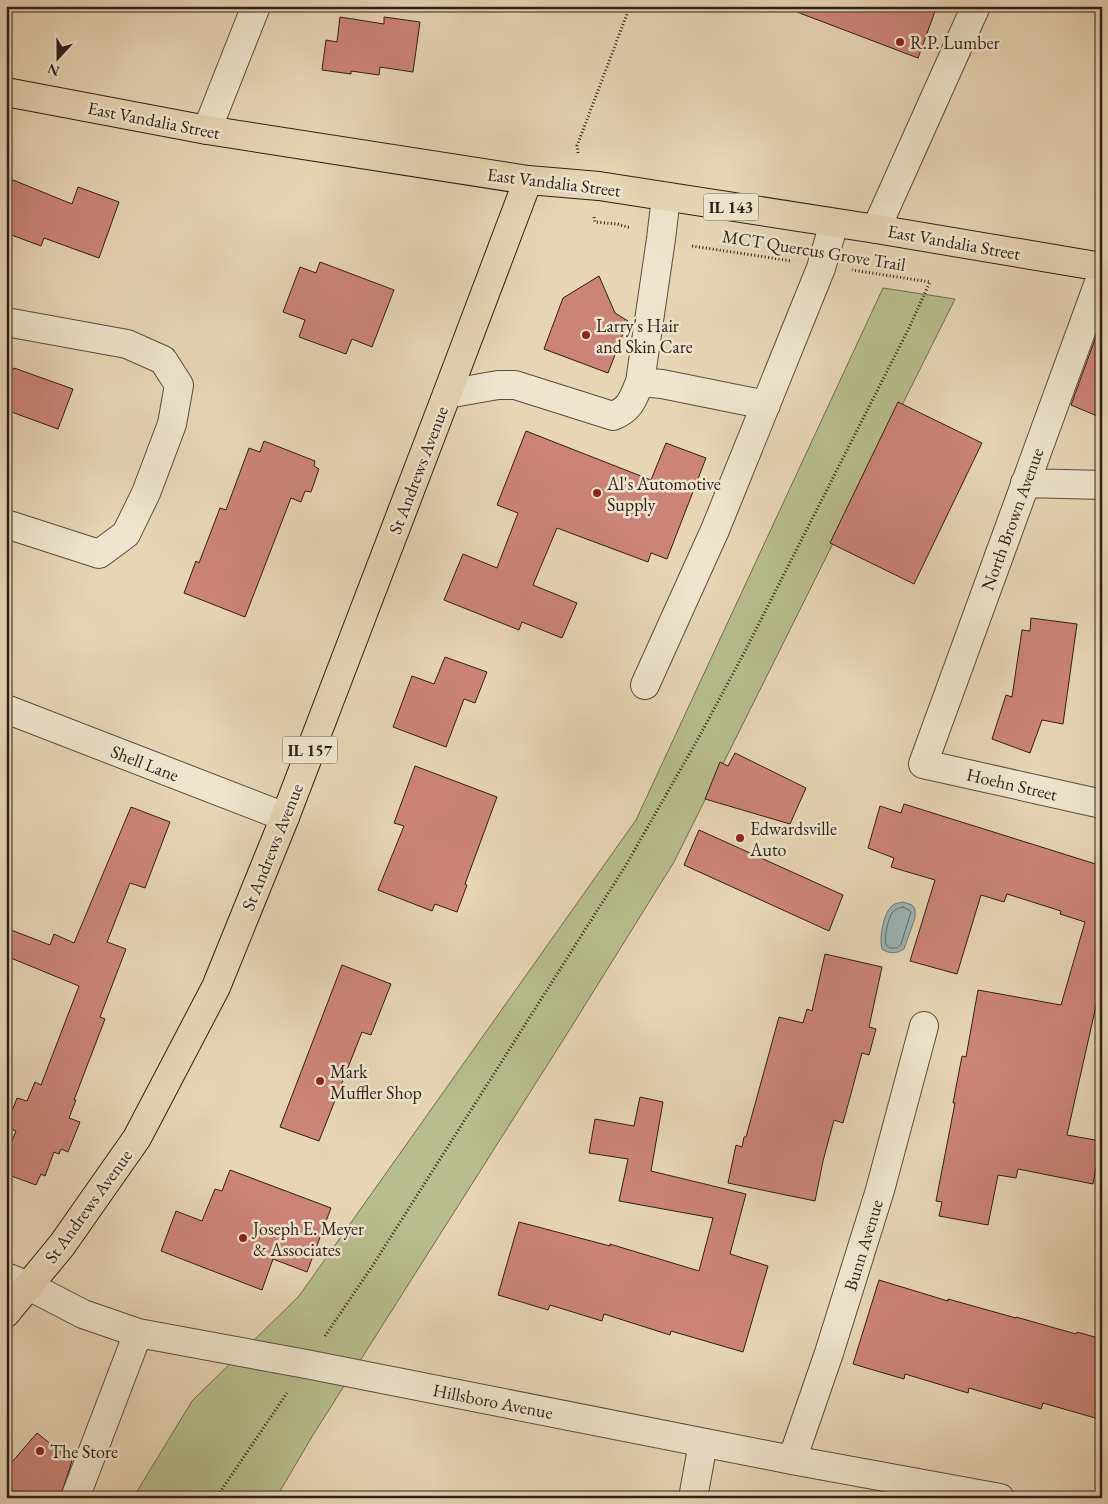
<svg xmlns="http://www.w3.org/2000/svg" width="1108" height="1504" font-family="'EB Garamond',serif">
  <style>
    .green { fill: #b7bd8c; stroke: #726e52 }
    .water { fill: #9ab6b6; stroke: #6f7a77 }
    .lines { fill: none; stroke-linecap: round; stroke-linejoin: round }
    .shore { stroke: #646a68; stroke-width: 1 }
    .building { fill: #cc8478; stroke: #2e1f19 }
    .minor-casing { stroke: #5c4c40; stroke-width: 30 }
    .major-casing { stroke: #2e1f19; stroke-width: 30 }
    .path { stroke: #2e1f19; stroke-width: 3; stroke-dasharray: 1 2.5; stroke-linecap: butt }
    .minor { stroke: #efe4ce; stroke-width: 28 }
    .major { stroke: #e7d5b4; stroke-width: 28 }
    .poi-dot { fill: #8f2418; stroke: #efe4ce; stroke-width: 2 }
    .labels { text-anchor: middle; dominant-baseline: central; stroke-width: 5; stroke-linejoin: round; paint-order: stroke }
    .shield { fill: #efe4ce; stroke: #685a4f; stroke-width: 1 }
    .shield-label { font-size: 16px; font-weight: bold; fill: #2e1f19 }
    .poi-label { font-size: 18px; fill: #2e1f19; stroke: #efe4ce; text-anchor: start }
    .street-label { font-size: 18px; fill: #2e1f19; stroke: #efe4ce }
  </style>
  <rect width="100%" height="100%" fill="#e7d5b4"/>
  <filter id="stains"><feTurbulence type="fractalNoise" baseFrequency=".004" numOctaves="4"/><feColorMatrix values="0 0 0 0 .2 0 0 0 0 .09 0 0 0 0 .02 0 0 0 .5 -.17"/></filter>
  <radialGradient id="worn" r=".72"><stop offset=".6" stop-color="#630" stop-opacity="0"/><stop offset="1" stop-color="#630" stop-opacity=".3"/></radialGradient>
  <path class="green" d="M 883,288 L 955,299 L 674,862 L 572,1026 L 313,1435 L 276,1498 L 133,1498 L 192,1401 L 299,1296 L 636,820 Z"/>
  <path class="water" d="M 903,902 L 912,905 L 915,909 L 915,918 L 904,949 C 896,954 889,954 882,949 C 879,939 883,913 892,906 C 895,903 899,903 903,902 Z"/>
  <g class="lines">
    <path class="shore" d="M 903,907 L 909,910 L 911,912 L 901,944 L 897,948 L 890,948 L 886,945 C 884,936 888,920 892,913 C 895,909 899,908 903,907 Z"/>
  </g>
  <path class="building" d="M 789,6 L 937,6 L 918,58 L 789,9 Z
    M 340,17 L 384,24 L 384,17 L 420,22 L 413,72 L 380,67 L 379,75 L 351,71 L 351,74 L 322,70 L 326,40 L 337,42 Z
    M 13,180 L 72,204 L 78,187 L 119,202 L 99,258 L 44,238 L 41,246 L 6,233 L 6,198 Z
    M 320,262 L 394,290 L 372,347 L 352,339 L 346,354 L 299,337 L 305,320 L 283,312 L 300,267 L 316,273 Z
    M 599,276 L 615,313 L 628,321 L 608,373 L 544,349 L 563,298 Z
    M 1102,320 L 1102,418 L 1071,405 Z
    M 6,367 L 13,370 L 14,368 L 73,389 L 58,429 L 6,410 Z
    M 898,402 L 982,443 L 914,584 L 830,543 Z
    M 526,431 L 651,480 L 666,443 L 706,458 L 667,559 L 651,553 L 648,562 L 557,528 L 533,585 L 577,603 L 562,638 L 522,622 L 519,630 L 444,600 L 463,554 L 497,568 L 518,513 L 497,505 Z
    M 264,441 L 315,461 L 314,466 L 319,469 L 311,492 L 305,491 L 301,502 L 291,498 L 245,617 L 184,593 L 196,561 L 199,563 L 220,508 L 226,510 L 249,448 L 260,452 Z
    M 1031,618 L 1077,624 L 1063,724 L 1042,720 L 1030,753 L 992,739 L 1006,695 L 1012,697 L 1022,630 L 1030,631 Z
    M 445,657 L 487,672 L 475,703 L 464,699 L 446,747 L 393,727 L 412,676 L 434,684 Z
    M 735,753 L 806,788 L 790,824 L 705,799 L 720,762 L 728,766 Z
    M 415,766 L 497,797 L 465,884 L 467,885 L 457,912 L 435,904 L 432,911 L 378,890 L 404,826 L 394,823 Z
    M 904,804 L 1102,866 L 1102,998 L 1098,997 L 1067,1135 L 1101,1141 L 1093,1184 L 1018,1169 L 1016,1178 L 998,1175 L 988,1225 L 939,1216 L 942,1202 L 936,1201 L 955,1103 L 953,1103 L 962,1056 L 966,1057 L 978,990 L 1061,1005 L 1085,922 L 1060,914 L 1061,911 L 1007,894 L 1004,902 L 981,895 L 957,974 L 910,961 L 935,880 L 891,867 L 894,858 L 868,848 L 880,806 L 901,813 Z
    M 131,807 L 170,822 L 145,888 L 130,883 L 107,942 L 126,949 L 100,1017 L 105,1019 L 74,1100 L 76,1100 L 69,1118 L 80,1122 L 68,1152 L 61,1149 L 59,1154 L 54,1152 L 45,1176 L 41,1174 L 36,1185 L 6,1174 L 6,1156 L 16,1131 L 6,1127 L 6,1126 L 17,1098 L 27,1101 L 35,1082 L 41,1085 L 79,986 L 6,956 L 6,928 L 50,945 L 54,934 L 74,943 Z
    M 699,830 L 843,895 L 829,931 L 684,865 Z
    M 825,954 L 882,967 L 869,1027 L 876,1029 L 869,1055 L 862,1053 L 843,1123 L 834,1120 L 823,1161 L 815,1201 L 728,1183 L 736,1145 L 742,1147 L 744,1137 L 746,1137 L 779,1017 L 803,1023 L 807,1009 L 812,1011 Z
    M 342,965 L 391,984 L 371,1035 L 362,1032 L 319,1141 L 280,1127 Z
    M 640,1097 L 663,1102 L 651,1171 L 746,1194 L 730,1254 L 768,1266 L 743,1352 L 671,1331 L 670,1335 L 604,1314 L 602,1321 L 550,1305 L 548,1310 L 498,1295 L 519,1222 L 610,1246 L 610,1244 L 699,1271 L 713,1218 L 619,1201 L 628,1159 L 589,1153 L 595,1119 L 634,1126 Z
    M 230,1170 L 331,1208 L 307,1272 L 273,1259 L 262,1290 L 161,1251 L 176,1211 L 202,1221 L 215,1189 L 222,1191 Z
    M 879,1280 L 948,1301 L 948,1299 L 1016,1318 L 1016,1317 L 1076,1334 L 1077,1332 L 1102,1339 L 1102,1420 L 1043,1403 L 1041,1409 L 969,1388 L 968,1393 L 905,1374 L 904,1379 L 853,1364 Z
    M 37,1433 L 72,1461 L 60,1498 L 6,1498 L 6,1469 Z"/>
  <g class="lines">
    <g class="minor-casing">
      <path id="minor" d="M 207,130 L 256,6
        M 666,197 L 661,239 L 640,382 L 662,384 L 766,405
        M 876,229 L 976,6
        M 1102,274 L 923,764 L 1102,804
        M 6,322 L 127,344 L 163,360 L 179,385 L 172,424 L 146,493 L 126,534 L 99,554 L 6,524
        M 447,394 L 498,385 L 515,385 L 613,416 C 631,409 633,398 640,382
        M 1025,483 L 1102,485
        M 645,685 L 715,530 L 821,268 L 834,223
        M 6,709 L 285,817
        M 6,1277 L 29,1286 L 83,1314 L 138,1333 L 306,1364 L 792,1460 L 1000,1498
        M 792,1460 L 829,1353 L 880,1190 L 924,1026
        M 75,1498 L 138,1333
        M 693,1498 L 703,1443"/>
    </g>
    <g class="major-casing">
      <path id="major" d="M 6,92 L 207,130 L 528,180 L 599,186 L 876,229 L 1102,267
        M 6,1313 L 62,1245 L 137,1138 L 216,987 L 285,817 L 447,394 L 528,180"/>
    </g>
    <path class="path" d="M 578,153 L 577,146 L 630,6
      M 594,217 L 595,222 L 617,224 L 631,228
      M 692,246 L 792,261
      M 325,1336 L 373,1265 L 626,865 L 699,737 L 744,653 L 908,330 L 930,282 L 852,270
      M 216,1498 L 287,1393"/>
    <use href="#minor" class="minor"/>
    <use href="#major" class="major"/>
  </g>
  <g class="poi-dot">
    <circle cx="900" cy="42" r="5"/>
    <circle cx="586" cy="335" r="5"/>
    <circle cx="597" cy="493" r="5"/>
    <circle cx="740" cy="838" r="5"/>
    <circle cx="320" cy="1081" r="5"/>
    <circle cx="243" cy="1238" r="5"/>
    <circle cx="40" cy="1451" r="5"/>
  </g>
  <g class="labels">
    <g class="shield">
      <rect x="703.5" y="193.5" width="55" height="27" rx="4"/>
      <rect x="282.5" y="736.5" width="55" height="27" rx="4"/>
    </g>
    <g class="shield-label">
      <text x="731" y="207">IL 143</text>
      <text x="310" y="750">IL 157</text>
    </g>
    <g class="poi-label">
      <text x="910" y="42">R.P. Lumber</text>
      <text x="596" y="325">Larry's Hair<tspan x="596" dy="21">and Skin Care</tspan></text>
      <text x="607" y="483">Al's Automotive<tspan x="607" dy="21">Supply</tspan></text>
      <text x="750" y="828">Edwardsville<tspan x="750" dy="21">Auto</tspan></text>
      <text x="330" y="1071">Mark<tspan x="330" dy="21">Muffler Shop</tspan></text>
      <text x="253" y="1228">Joseph E. Meyer<tspan x="253" dy="21">&amp; Associates</tspan></text>
      <text x="50" y="1451">The Store</text>
    </g>
    <g class="street-label">
      <text transform="translate(154 120) rotate(11)">East Vandalia Street</text>
      <text transform="translate(554 182) rotate(7)">East Vandalia Street</text>
      <text transform="translate(954 242) rotate(10)">East Vandalia Street</text>
      <text transform="translate(814 250) rotate(9)">MCT Quercus Grove Trail</text>
      <text transform="translate(418 470) rotate(-69)">St Andrews Avenue</text>
      <text transform="translate(1012 519) rotate(-70)">North Brown Avenue</text>
      <text transform="translate(145 763) rotate(21)">Shell Lane</text>
      <text transform="translate(1012 784) rotate(13)">Hoehn Street</text>
      <text transform="translate(272 847) rotate(-68)">St Andrews Avenue</text>
      <text transform="translate(88 1206) rotate(-54)">St Andrews Avenue</text>
      <text transform="translate(863 1245) rotate(-73)">Bunn Avenue</text>
      <text transform="translate(493 1401) rotate(11)">Hillsboro Avenue</text>
    </g>
  </g>
  <rect width="1108" height="1504" fill="none" stroke="#e7d5b4" stroke-width="25"/>
  <rect x="8" y="8" width="1093" height="1489" fill="none" stroke="#2e1f19" stroke-width="2.5"/>
  <rect x="12" y="12" width="1083" height="1479" fill="none" stroke="#2e1f19"/>
  <g transform="translate(58 58) rotate(201)" stroke="#efe4ce" stroke-width="4" paint-order="stroke">
  <path d="M0-4L9 19L0 12L-9 19Z" fill="#2e1f19"/>
  <text y="-8" font-size="14" font-weight="bold" text-anchor="middle" fill="#2e1f19">N</text>
  </g>
  <rect width="100%" height="100%" filter="url(#stains)"/>
  <rect width="100%" height="100%" fill="url(#worn)"/>
</svg>
